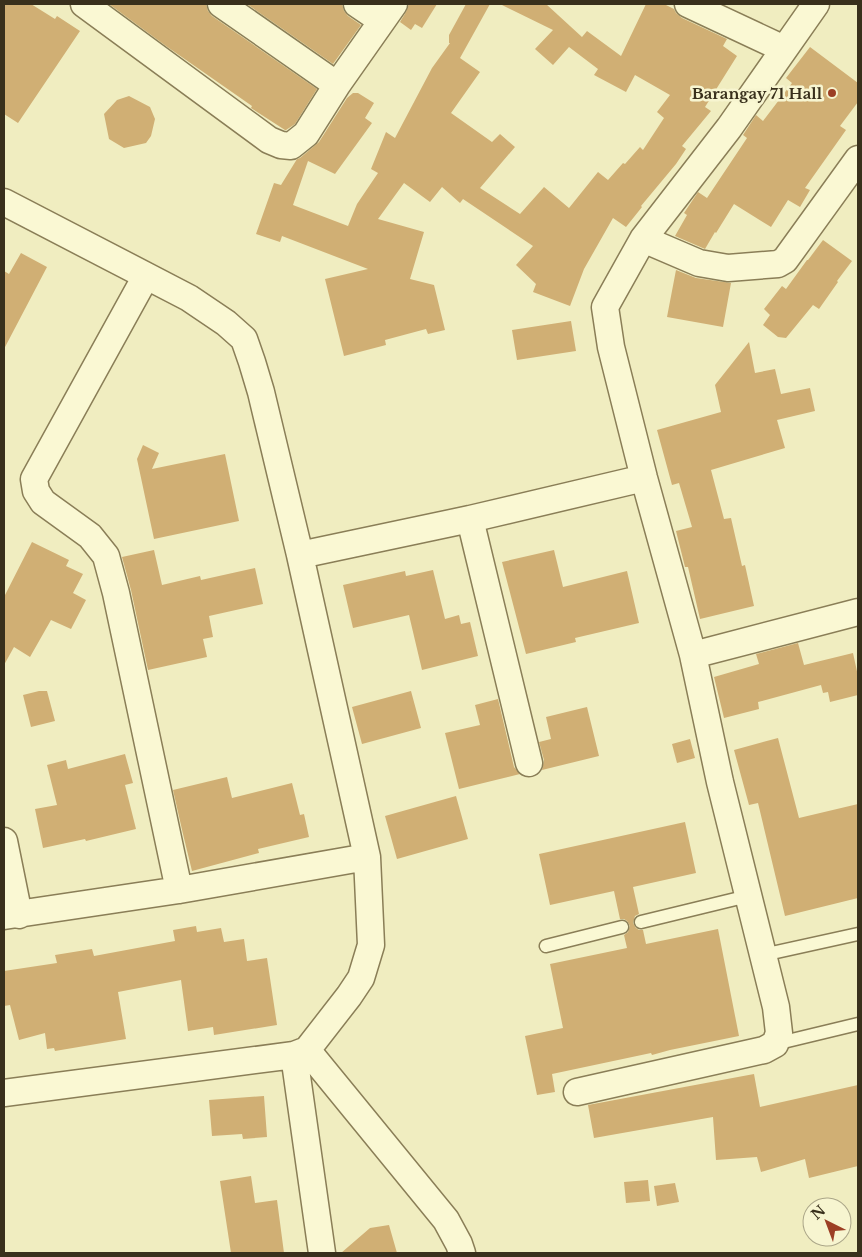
<svg xmlns="http://www.w3.org/2000/svg" width="862" height="1257" font-family="'Libre Baskerville',serif">
  <style>
    .building { fill: #d0af74 }
    .lines { fill: none; stroke-linecap: round; stroke-linejoin: round }
    .service-casing { stroke: #8a7e57; stroke-width: 15 }
    .minor-casing { stroke: #8a7e57; stroke-width: 29 }
    .service { stroke: #faf8d3; stroke-width: 12 }
    .minor { stroke: #faf8d3; stroke-width: 26 }
    .poi-dot { fill: #9c3f24; stroke: #f7f5d0; stroke-width: 2 }
    .labels { text-anchor: middle; dominant-baseline: central; stroke-width: 5; stroke-linejoin: round; paint-order: stroke }
    .poi-label { font-size: 15px; font-weight: bold; fill: #39301c; stroke: #f7f5d0; text-anchor: end }
  </style>
  <rect width="100%" height="100%" fill="#f0edc0"/>
  <path class="building" d="M 4,4 L 31,4 L 55,19 L 57,16 L 80,31 L 18,123 L 4,114 Z
    M 109,4 L 206,4 L 208,11 L 212,16 L 317,89 L 295,124 L 286,130 L 285,130 L 251,108 L 252,106 L 166,46 Z
    M 247,4 L 342,4 L 344,11 L 348,16 L 361,25 L 333,64 Z
    M 409,4 L 437,4 L 422,28 L 415,24 L 411,30 L 400,22 L 406,12 Z
    M 466,4 L 490,4 L 460,58 L 480,72 L 451,113 L 492,142 L 500,134 L 515,147 L 480,188 L 520,214 L 544,187 L 569,208 L 598,172 L 608,180 L 623,163 L 625,164 L 640,147 L 643,150 L 664,118 L 657,112 L 670,95 L 635,75 L 626,92 L 594,75 L 598,69 L 569,47 L 553,65 L 535,49 L 553,30 L 500,4 L 546,4 L 582,37 L 587,31 L 621,56 L 646,4 L 664,4 L 674,9 L 676,13 L 682,18 L 727,39 L 723,46 L 737,56 L 705,107 L 711,111 L 682,146 L 686,149 L 676,164 L 641,206 L 642,207 L 626,227 L 613,218 L 584,269 L 570,306 L 533,292 L 536,284 L 516,265 L 533,246 L 463,199 L 460,203 L 442,187 L 430,202 L 404,183 L 378,219 L 424,232 L 410,279 L 434,285 L 445,330 L 428,334 L 426,329 L 385,340 L 386,345 L 344,356 L 325,279 L 368,269 L 282,236 L 280,242 L 256,234 L 274,183 L 281,185 L 297,159 L 300,158 L 319,142 L 347,98 L 353,93 L 358,93 L 374,103 L 365,118 L 372,123 L 335,174 L 308,161 L 293,205 L 348,226 L 357,204 L 378,173 L 371,169 L 386,132 L 395,138 L 432,68 L 450,43 L 449,43 L 449,35 Z
    M 810,47 L 858,83 L 858,102 L 840,126 L 846,130 L 805,188 L 810,190 L 800,207 L 788,200 L 771,227 L 734,204 L 716,233 L 715,232 L 705,249 L 675,236 L 687,215 L 684,213 L 698,192 L 707,198 L 747,138 L 743,135 L 756,115 L 763,121 L 792,83 L 786,78 Z
    M 129,96 L 150,107 L 155,119 L 151,136 L 146,143 L 124,148 L 109,139 L 104,114 L 117,100 Z
    M 823,240 L 852,261 L 837,281 L 838,282 L 819,309 L 813,305 L 786,338 L 778,337 L 763,325 L 770,315 L 764,309 L 782,286 L 786,289 L 807,260 L 808,260 Z
    M 21,253 L 47,267 L 4,349 L 4,271 L 9,274 Z
    M 676,270 L 696,278 L 731,283 L 723,327 L 667,317 Z
    M 571,321 L 576,351 L 517,360 L 512,330 Z
    M 749,342 L 755,373 L 775,369 L 781,394 L 810,388 L 815,411 L 777,420 L 785,448 L 711,470 L 724,519 L 731,518 L 742,566 L 745,565 L 754,606 L 700,619 L 688,567 L 685,567 L 676,531 L 692,527 L 679,483 L 672,485 L 657,430 L 721,412 L 715,385 Z
    M 143,445 L 159,453 L 152,469 L 225,454 L 239,521 L 154,539 L 137,459 Z
    M 32,542 L 69,560 L 66,566 L 83,574 L 73,593 L 86,600 L 71,629 L 51,620 L 30,657 L 14,647 L 4,665 L 4,597 Z
    M 154,550 L 162,585 L 200,576 L 201,580 L 255,568 L 263,604 L 209,616 L 213,637 L 203,639 L 207,657 L 148,670 L 131,590 L 122,557 Z
    M 554,550 L 563,587 L 627,571 L 639,623 L 575,638 L 576,642 L 526,654 L 502,562 Z
    M 433,570 L 445,619 L 459,615 L 461,624 L 470,622 L 478,656 L 422,670 L 409,615 L 353,628 L 343,585 L 405,571 L 406,576 Z
    M 798,643 L 804,665 L 853,653 L 858,676 L 858,695 L 830,702 L 828,692 L 823,693 L 821,685 L 758,702 L 759,709 L 724,718 L 714,677 L 759,664 L 756,654 Z
    M 39,691 L 47,691 L 55,721 L 31,727 L 23,695 Z
    M 411,691 L 421,728 L 362,744 L 352,707 Z
    M 498,699 L 514,767 L 520,774 L 459,789 L 445,733 L 480,725 L 475,705 Z
    M 587,707 L 599,756 L 542,770 L 544,760 L 539,742 L 551,739 L 546,717 Z
    M 778,738 L 799,818 L 858,804 L 858,898 L 785,916 L 758,803 L 749,805 L 734,750 Z
    M 690,739 L 695,758 L 677,763 L 672,744 Z
    M 125,754 L 133,783 L 125,785 L 136,829 L 86,841 L 85,839 L 43,848 L 35,809 L 57,805 L 47,765 L 66,760 L 68,769 Z
    M 227,777 L 232,798 L 292,783 L 300,815 L 304,814 L 309,837 L 258,849 L 259,853 L 192,871 L 183,834 L 173,790 Z
    M 456,796 L 468,839 L 397,859 L 385,816 Z
    M 685,822 L 696,873 L 633,887 L 639,914 L 635,916 L 633,923 L 636,928 L 639,930 L 643,930 L 646,944 L 718,929 L 739,1036 L 670,1050 L 652,1055 L 651,1053 L 552,1074 L 555,1092 L 537,1095 L 525,1036 L 563,1028 L 550,964 L 627,948 L 624,935 L 628,932 L 630,926 L 627,921 L 624,919 L 620,919 L 614,891 L 550,905 L 539,854 Z
    M 196,926 L 197,932 L 221,928 L 224,942 L 244,939 L 247,961 L 267,958 L 277,1025 L 214,1035 L 213,1027 L 188,1031 L 181,980 L 118,992 L 126,1039 L 55,1051 L 54,1048 L 47,1049 L 45,1033 L 19,1040 L 10,1005 L 4,1006 L 4,971 L 57,963 L 55,955 L 92,949 L 94,956 L 175,941 L 173,930 Z
    M 754,1074 L 760,1107 L 858,1085 L 858,1166 L 809,1178 L 805,1159 L 761,1172 L 757,1157 L 716,1160 L 713,1117 L 594,1138 L 588,1105 Z
    M 264,1096 L 267,1137 L 243,1139 L 242,1134 L 212,1136 L 209,1100 Z
    M 251,1176 L 255,1203 L 277,1200 L 284,1253 L 231,1253 L 220,1181 Z
    M 648,1180 L 650,1201 L 626,1203 L 624,1182 Z
    M 675,1183 L 679,1202 L 657,1206 L 654,1186 Z
    M 389,1225 L 397,1253 L 341,1253 L 370,1228 Z"/>
  <g class="lines">
    <g class="service-casing">
      <path id="service" d="M 641,922 L 748,896
        M 546,946 L 622,927
        M 763,955 L 858,934
        M 775,1044 L 858,1024"/>
    </g>
    <g class="minor-casing">
      <path id="minor" d="M 84,4 L 269,140 L 281,145 L 291,146 L 306,134 L 337,85 L 394,4
        M 221,4 L 337,85
        M 357,4 L 382,21
        M 688,4 L 784,49
        M 4,202 L 189,298 L 226,323 L 244,339 L 252,362 L 261,392 L 300,555
        M 643,239 L 699,263 L 728,268 L 778,264 L 785,260 L 858,159
        M 146,276 L 34,479 L 36,491 L 43,502 L 90,536 L 106,556 L 116,593 L 179,890
        M 470,519 L 529,763
        M 693,655 L 858,612
        M 4,841 L 19,915
        M 4,916 L 179,890 L 367,857 L 300,555 L 470,519 L 644,478
        M 307,1050 L 446,1220 L 459,1244 L 462,1253
        M 294,1055 L 322,1253
        M 577,1092 L 764,1050 L 775,1044 L 779,1033 L 776,1007 L 720,782 L 693,655 L 644,478 L 611,347 L 605,307 L 643,239 L 729,128 L 816,4
        M 4,1093 L 294,1055 L 307,1050 L 349,996 L 361,978 L 371,945 L 367,857"/>
    </g>
    <use href="#service" class="service"/>
    <use href="#minor" class="minor"/>
  </g>
  <circle class="poi-dot" cx="832" cy="93" r="5"/>
  <g class="labels">
    <g class="poi-label">
      <text x="822" y="93">Barangay 71 Hall</text>
    </g>
  </g>
  <rect width="862" height="1257" fill="none" stroke="#39301c" stroke-width="10"/>
  <g transform="translate(827 1222) rotate(318)"><circle r="24" fill="#f7f5d0" stroke="#aba688"/>
  <path d="M0-4L9 19L0 12L-9 19Z" fill="#9c3f24"/>
  <text y="-8" font-size="14" font-weight="bold" text-anchor="middle" fill="#39301c">N</text>
  </g>
</svg>
